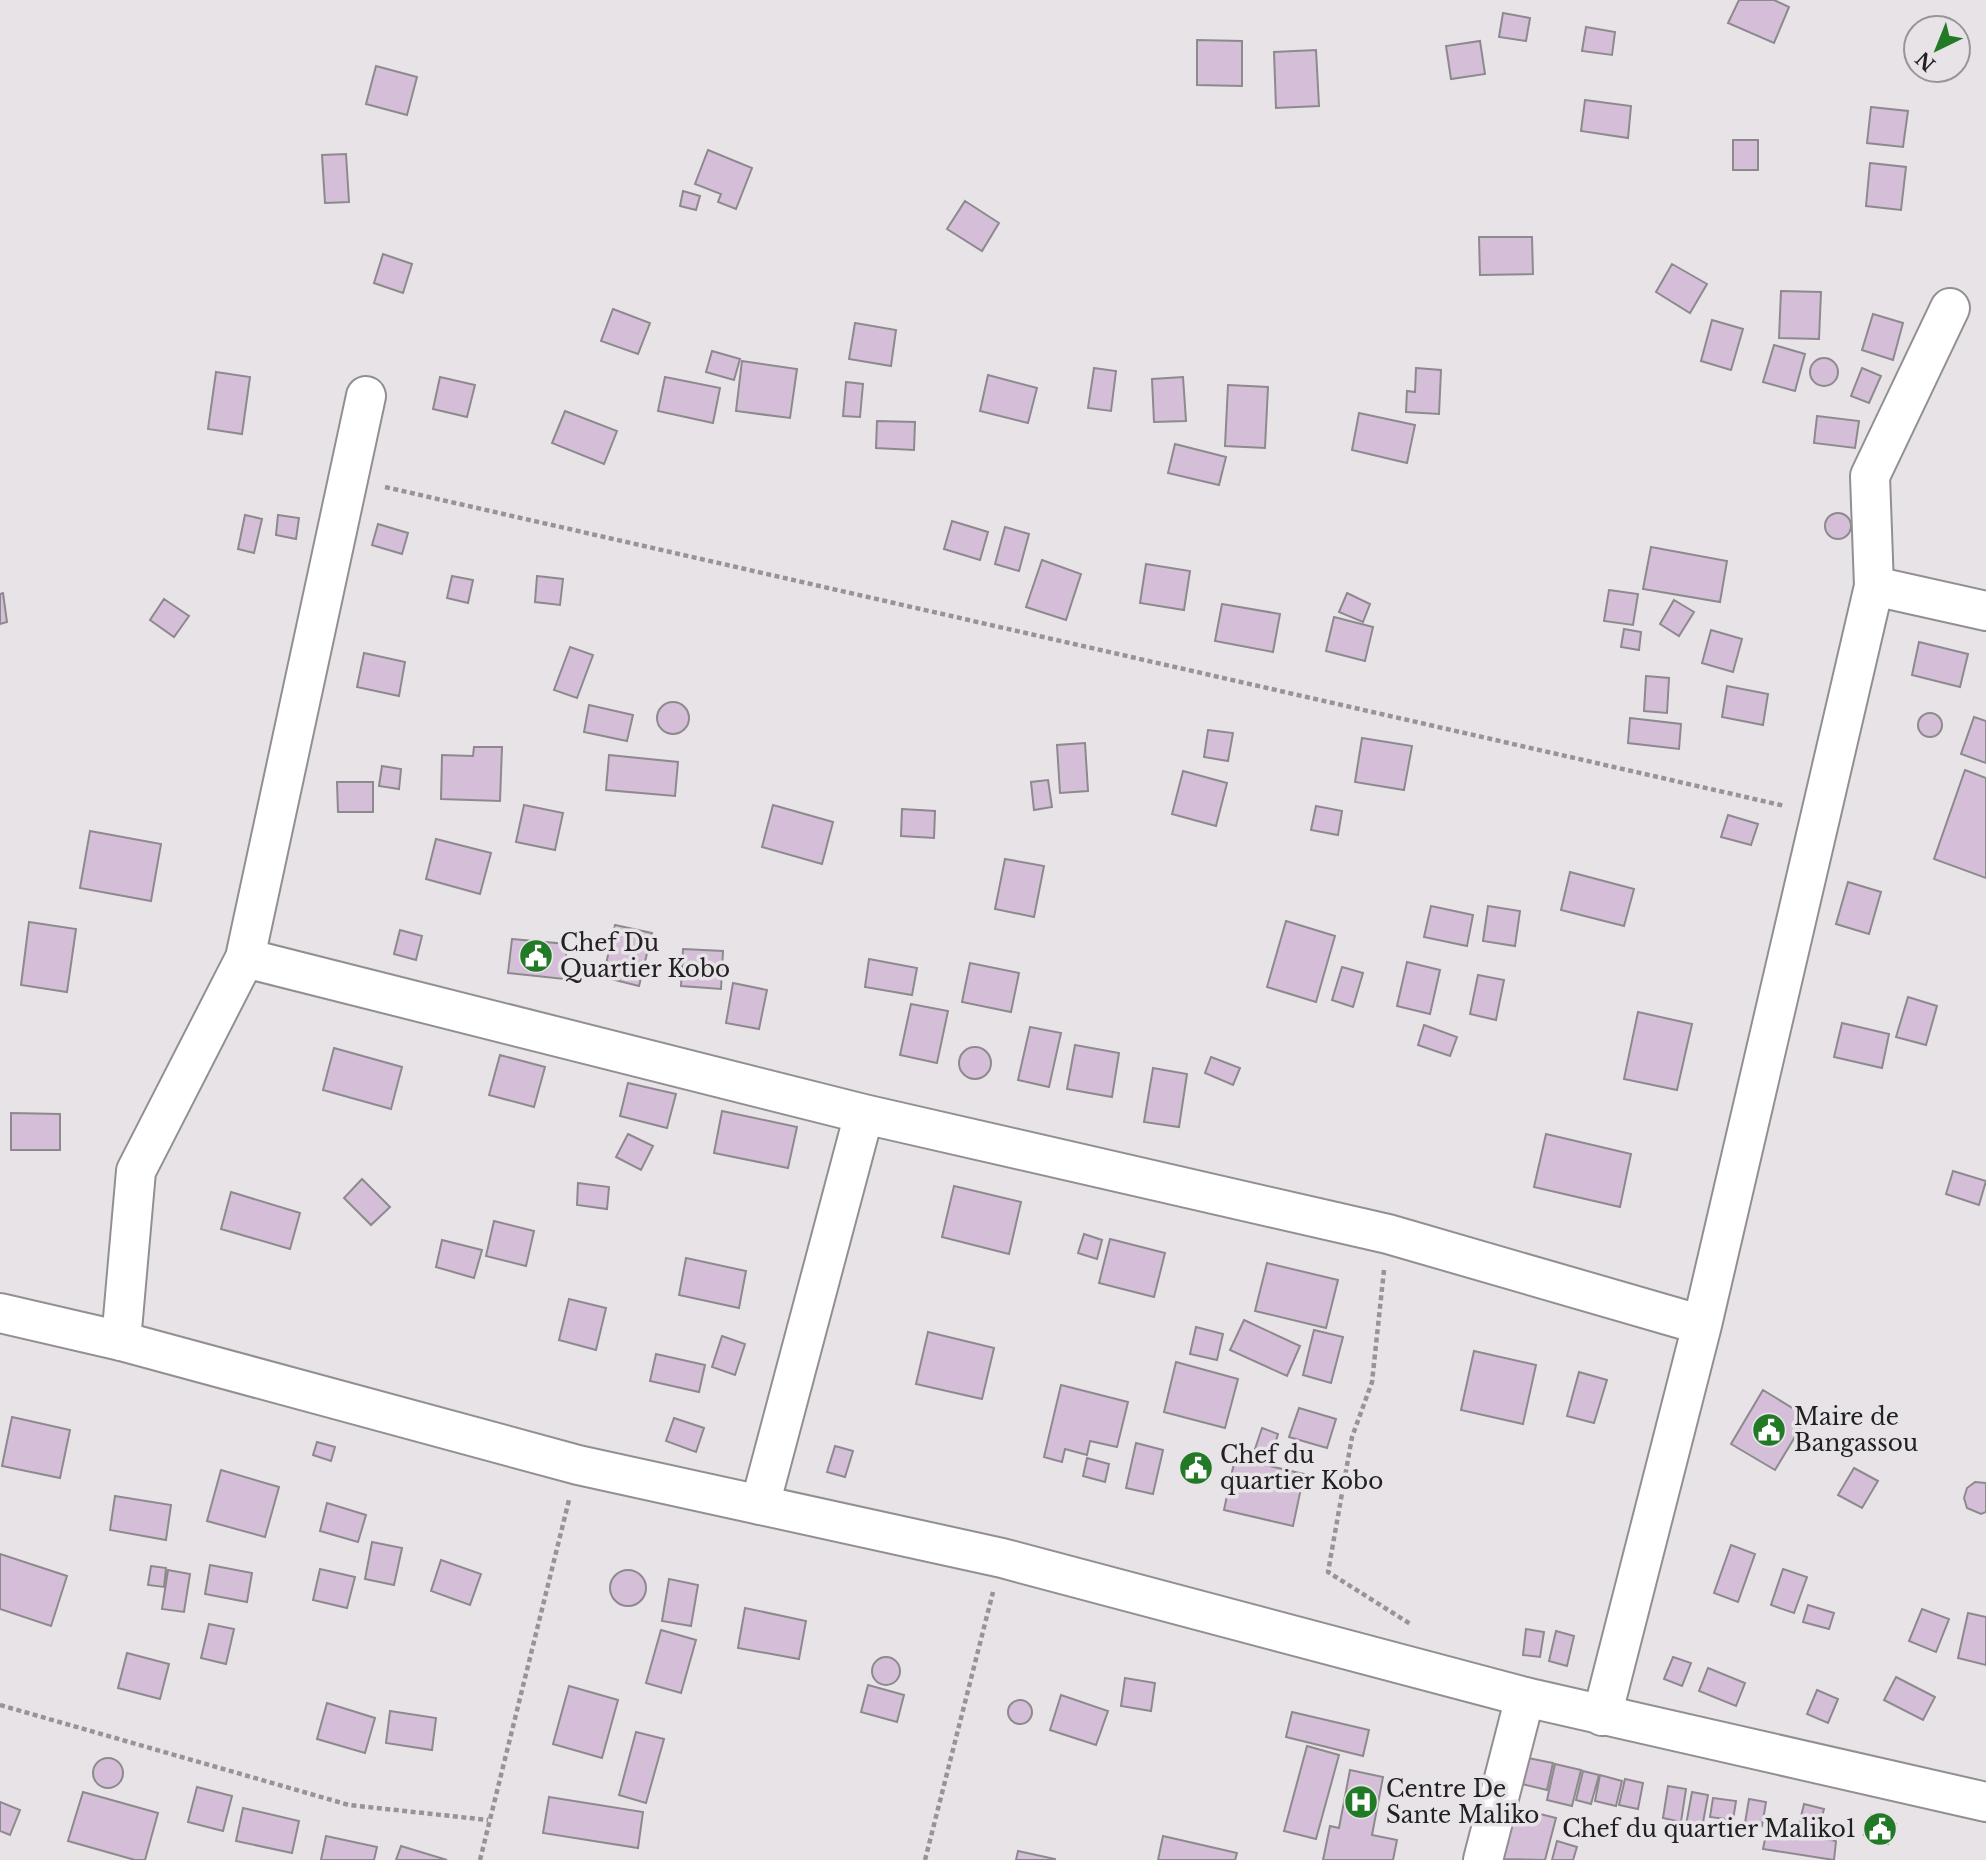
<svg xmlns="http://www.w3.org/2000/svg" width="1986" height="1860" font-family="'Libre Baskerville',serif">
  <style>
    .building { fill: #d5bfd8; stroke: #8d8a8e; stroke-width: 2 }
    .lines { fill: none; stroke-linecap: round; stroke-linejoin: round }
    .minor-casing { stroke: #928f93; stroke-width: 42 }
    .major-casing { stroke: #928f93; stroke-width: 42 }
    .path { stroke: #979497; stroke-width: 4.5; stroke-dasharray: 5 3.5; stroke-linecap: butt }
    .minor { stroke: #fff; stroke-width: 38 }
    .major { stroke: #fff; stroke-width: 38 }
    .labels { text-anchor: middle; dominant-baseline: central; stroke-width: 7; stroke-linejoin: round; paint-order: stroke }
    .poi-label { font-size: 23px; fill: #222122; stroke: #e7e3e7; text-anchor: start }
  </style>
  <rect width="100%" height="100%" fill="#e7e3e7"/>
  <path class="building" d="M 1739,0 L 1774,0 L 1789,7 L 1774,43 L 1728,23 Z
    M 1503,13 L 1530,18 L 1526,41 L 1499,37 Z
    M 1586,27 L 1615,32 L 1612,55 L 1582,51 Z
    M 1197,40 L 1242,41 L 1242,86 L 1197,85 Z
    M 1480,41 L 1485,74 L 1451,79 L 1446,46 Z
    M 1316,50 L 1319,106 L 1276,108 L 1274,52 Z
    M 376,66 L 417,77 L 407,115 L 366,104 Z
    M 1585,100 L 1631,106 L 1628,138 L 1581,131 Z
    M 1871,107 L 1908,111 L 1903,147 L 1867,143 Z
    M 1733,140 L 1758,140 L 1758,170 L 1733,170 Z
    M 708,150 L 752,168 L 736,209 L 718,202 L 721,194 L 695,184 Z
    M 346,154 L 349,202 L 325,203 L 322,155 Z
    M 1870,163 L 1906,167 L 1901,210 L 1866,206 Z
    M 683,191 L 700,196 L 696,210 L 680,206 Z
    M 965,201 L 999,223 L 982,251 L 947,229 Z
    M 1479,237 L 1532,237 L 1533,274 L 1480,275 Z
    M 383,254 L 412,264 L 403,293 L 374,283 Z
    M 1672,264 L 1707,284 L 1690,313 L 1656,292 Z
    M 1781,291 L 1821,292 L 1819,339 L 1779,338 Z
    M 613,309 L 650,323 L 638,354 L 601,341 Z
    M 1873,314 L 1903,323 L 1893,360 L 1862,350 Z
    M 1712,320 L 1743,329 L 1731,370 L 1701,361 Z
    M 855,323 L 896,330 L 891,366 L 849,359 Z
    M 1774,345 L 1805,354 L 1795,391 L 1763,382 Z
    M 712,351 L 740,359 L 734,380 L 706,372 Z
    M1810 372a14 14 0 1 1 28 0a14 14 0 1 1-28 0Z
    M 742,361 L 797,369 L 790,418 L 736,411 Z
    M 1094,368 L 1116,371 L 1111,411 L 1088,408 Z
    M 1416,368 L 1441,370 L 1439,414 L 1406,412 L 1407,391 L 1415,392 Z
    M 1862,368 L 1881,376 L 1869,403 L 1851,396 Z
    M 216,372 L 250,377 L 242,434 L 208,429 Z
    M 988,375 L 1037,388 L 1028,423 L 980,411 Z
    M 440,377 L 475,385 L 467,417 L 433,409 Z
    M 665,377 L 720,388 L 713,423 L 658,411 Z
    M 1183,377 L 1186,421 L 1154,422 L 1152,379 Z
    M 846,382 L 863,384 L 860,417 L 843,416 Z
    M 1228,385 L 1268,387 L 1265,448 L 1225,446 Z
    M 565,411 L 617,431 L 604,464 L 552,443 Z
    M 1359,413 L 1415,425 L 1407,463 L 1352,450 Z
    M 1817,416 L 1859,421 L 1855,448 L 1814,443 Z
    M 877,421 L 915,422 L 914,450 L 876,448 Z
    M 1175,444 L 1226,457 L 1219,485 L 1168,473 Z
    M1825 526a13 13 0 1 1 26 0a13 13 0 1 1-26 0Z
    M 245,515 L 262,519 L 254,553 L 238,549 Z
    M 278,515 L 299,518 L 296,539 L 276,535 Z
    M 952,521 L 988,532 L 980,560 L 944,549 Z
    M 378,524 L 408,533 L 402,554 L 372,545 Z
    M 1005,527 L 1029,534 L 1019,571 L 995,564 Z
    M 1651,547 L 1727,561 L 1720,602 L 1643,589 Z
    M 1042,560 L 1081,574 L 1066,620 L 1026,607 Z
    M 1146,564 L 1190,571 L 1184,610 L 1140,603 Z
    M 452,576 L 473,580 L 468,603 L 447,598 Z
    M 537,576 L 563,579 L 560,605 L 535,602 Z
    M 1609,590 L 1638,594 L 1633,625 L 1604,621 Z
    M 3,593 L 7,622 L 0,624 L 0,594 Z
    M 1347,593 L 1370,604 L 1363,622 L 1339,612 Z
    M 164,599 L 189,616 L 174,637 L 150,620 Z
    M 1674,600 L 1694,612 L 1679,636 L 1660,624 Z
    M 1222,604 L 1280,614 L 1273,652 L 1215,641 Z
    M 1334,617 L 1373,627 L 1365,661 L 1326,651 Z
    M 1624,629 L 1641,632 L 1639,650 L 1621,647 Z
    M 1711,630 L 1742,639 L 1733,672 L 1702,663 Z
    M 1919,642 L 1968,654 L 1960,687 L 1912,675 Z
    M 570,647 L 593,655 L 577,698 L 554,690 Z
    M 364,653 L 405,662 L 399,696 L 357,687 Z
    M 1646,676 L 1669,678 L 1667,713 L 1644,711 Z
    M 1727,686 L 1768,694 L 1763,725 L 1722,717 Z
    M657 718a16 16 0 1 1 32 0a16 16 0 1 1-32 0Z
    M 589,705 L 633,715 L 627,741 L 584,732 Z
    M1918 725a12 12 0 1 1 24 0a12 12 0 1 1-24 0Z
    M 1974,717 L 1986,721 L 1986,763 L 1961,754 Z
    M 1630,718 L 1681,724 L 1679,749 L 1628,743 Z
    M 1208,730 L 1233,733 L 1228,761 L 1204,757 Z
    M 1362,738 L 1412,746 L 1404,790 L 1355,782 Z
    M 1085,743 L 1088,791 L 1060,793 L 1057,745 Z
    M 474,747 L 502,747 L 500,801 L 441,799 L 442,755 L 473,756 Z
    M 609,755 L 678,762 L 675,796 L 606,790 Z
    M 382,766 L 401,769 L 399,789 L 379,786 Z
    M 1965,770 L 1986,778 L 1986,878 L 1934,859 Z
    M 1183,771 L 1227,783 L 1216,826 L 1172,814 Z
    M 1048,780 L 1052,807 L 1034,810 L 1031,782 Z
    M 337,782 L 373,782 L 373,812 L 338,812 Z
    M 524,805 L 563,813 L 555,850 L 516,842 Z
    M 773,805 L 833,822 L 822,864 L 762,847 Z
    M 1316,806 L 1342,811 L 1338,835 L 1311,830 Z
    M 902,809 L 935,811 L 934,838 L 901,836 Z
    M 1728,815 L 1758,824 L 1751,845 L 1721,837 Z
    M 90,831 L 161,844 L 151,901 L 80,888 Z
    M 436,839 L 491,853 L 480,894 L 426,879 Z
    M 1005,859 L 1044,866 L 1034,917 L 995,909 Z
    M 1570,872 L 1634,889 L 1624,926 L 1561,910 Z
    M 1848,882 L 1881,892 L 1869,934 L 1836,924 Z
    M 1431,906 L 1473,915 L 1467,946 L 1424,937 Z
    M 1488,906 L 1520,911 L 1515,946 L 1483,941 Z
    M 1286,921 L 1335,936 L 1316,1002 L 1267,987 Z
    M 29,922 L 76,929 L 67,992 L 21,985 Z
    M 615,925 L 652,933 L 639,986 L 603,977 Z
    M 400,930 L 422,936 L 416,960 L 394,954 Z
    M 512,939 L 567,944 L 564,979 L 508,973 Z
    M 683,949 L 723,951 L 721,989 L 681,986 Z
    M 869,959 L 917,968 L 912,995 L 865,987 Z
    M 1407,962 L 1440,970 L 1430,1014 L 1397,1006 Z
    M 970,963 L 1019,973 L 1011,1012 L 962,1002 Z
    M 1342,967 L 1363,973 L 1353,1007 L 1332,1000 Z
    M 1478,975 L 1504,980 L 1496,1020 L 1470,1014 Z
    M 733,983 L 767,990 L 759,1029 L 726,1023 Z
    M 1908,997 L 1937,1006 L 1926,1045 L 1896,1037 Z
    M 911,1004 L 948,1011 L 937,1063 L 900,1055 Z
    M 1638,1012 L 1692,1024 L 1677,1090 L 1624,1079 Z
    M 1842,1023 L 1889,1034 L 1882,1068 L 1834,1057 Z
    M 1424,1025 L 1457,1037 L 1450,1056 L 1418,1045 Z
    M 1030,1027 L 1061,1033 L 1049,1087 L 1018,1080 Z
    M 1075,1045 L 1119,1053 L 1112,1097 L 1067,1089 Z
    M959 1063a16 16 0 1 1 32 0a16 16 0 1 1-32 0Z
    M 334,1048 L 402,1067 L 391,1109 L 323,1090 Z
    M 500,1055 L 545,1067 L 534,1107 L 489,1095 Z
    M 1211,1057 L 1240,1068 L 1233,1085 L 1205,1073 Z
    M 1153,1068 L 1187,1074 L 1179,1127 L 1144,1122 Z
    M 628,1083 L 676,1094 L 667,1128 L 620,1116 Z
    M 722,1111 L 797,1127 L 788,1168 L 714,1153 Z
    M 11,1113 L 60,1114 L 60,1150 L 11,1150 Z
    M 628,1134 L 653,1146 L 641,1170 L 616,1157 Z
    M 1546,1134 L 1631,1154 L 1620,1207 L 1534,1187 Z
    M 1953,1171 L 1986,1181 L 1979,1205 L 1946,1194 Z
    M 362,1179 L 390,1207 L 371,1225 L 344,1198 Z
    M 578,1183 L 609,1187 L 607,1209 L 577,1205 Z
    M 954,1186 L 1021,1202 L 1009,1254 L 942,1237 Z
    M 231,1192 L 300,1213 L 290,1249 L 221,1229 Z
    M 494,1221 L 534,1231 L 526,1266 L 486,1256 Z
    M 1084,1234 L 1102,1240 L 1097,1259 L 1078,1253 Z
    M 1110,1239 L 1165,1253 L 1154,1297 L 1099,1283 Z
    M 442,1240 L 482,1250 L 474,1278 L 436,1267 Z
    M 686,1258 L 746,1271 L 739,1308 L 679,1295 Z
    M 1267,1263 L 1338,1280 L 1326,1328 L 1255,1311 Z
    M 569,1299 L 606,1308 L 596,1350 L 559,1340 Z
    M 1244,1320 L 1300,1346 L 1287,1376 L 1230,1350 Z
    M 1196,1327 L 1223,1334 L 1217,1360 L 1190,1354 Z
    M 1314,1330 L 1343,1337 L 1331,1383 L 1303,1375 Z
    M 928,1332 L 994,1348 L 982,1399 L 916,1384 Z
    M 722,1336 L 745,1344 L 735,1375 L 712,1367 Z
    M 1474,1351 L 1536,1365 L 1523,1424 L 1461,1410 Z
    M 656,1354 L 705,1365 L 699,1392 L 650,1381 Z
    M 1176,1362 L 1238,1379 L 1225,1428 L 1164,1412 Z
    M 1579,1372 L 1607,1380 L 1594,1423 L 1567,1416 Z
    M 1061,1385 L 1128,1402 L 1117,1447 L 1090,1441 L 1087,1455 L 1065,1449 L 1062,1462 L 1044,1457 Z
    M 1763,1390 L 1807,1417 L 1775,1470 L 1731,1444 Z
    M 1299,1408 L 1336,1419 L 1327,1448 L 1289,1437 Z
    M 12,1417 L 70,1430 L 60,1478 L 2,1466 Z
    M 674,1418 L 704,1428 L 696,1452 L 666,1441 Z
    M 1262,1428 L 1278,1434 L 1270,1460 L 1253,1455 Z
    M 317,1442 L 335,1447 L 331,1461 L 313,1455 Z
    M 1136,1443 L 1163,1450 L 1153,1494 L 1126,1488 Z
    M 835,1446 L 853,1451 L 845,1477 L 827,1472 Z
    M 1190,1456 L 1209,1463 L 1202,1481 L 1183,1474 Z
    M 1087,1458 L 1109,1464 L 1105,1482 L 1083,1476 Z
    M 1235,1458 L 1304,1474 L 1293,1526 L 1224,1510 Z
    M 1854,1468 L 1878,1481 L 1862,1508 L 1838,1495 Z
    M 221,1470 L 279,1487 L 265,1537 L 207,1521 Z
    M 1975,1482 L 1986,1483 L 1986,1512 L 1981,1514 L 1967,1508 L 1964,1498 L 1967,1488 Z
    M 115,1496 L 171,1505 L 166,1540 L 110,1530 Z
    M 327,1503 L 366,1515 L 358,1542 L 320,1531 Z
    M 372,1542 L 402,1548 L 394,1585 L 365,1579 Z
    M 1731,1545 L 1755,1554 L 1738,1602 L 1714,1593 Z
    M 0,1554 L 67,1576 L 51,1626 L 0,1609 Z
    M 441,1560 L 481,1574 L 470,1605 L 431,1591 Z
    M 210,1565 L 252,1573 L 247,1602 L 205,1594 Z
    M 151,1566 L 166,1568 L 164,1587 L 148,1585 Z
    M 320,1569 L 355,1577 L 347,1608 L 313,1600 Z
    M 1783,1569 L 1807,1577 L 1794,1613 L 1771,1605 Z
    M 168,1570 L 190,1574 L 184,1612 L 162,1609 Z
    M610 1588a18 18 0 1 1 36 0a18 18 0 1 1-36 0Z
    M 669,1579 L 698,1585 L 691,1626 L 662,1621 Z
    M 1808,1605 L 1834,1613 L 1829,1629 L 1803,1622 Z
    M 745,1608 L 806,1621 L 799,1659 L 738,1648 Z
    M 1922,1609 L 1949,1619 L 1936,1652 L 1909,1641 Z
    M 1968,1613 L 1986,1617 L 1986,1665 L 1958,1658 Z
    M 209,1624 L 234,1629 L 226,1664 L 201,1658 Z
    M 1526,1629 L 1544,1632 L 1540,1657 L 1523,1655 Z
    M 661,1630 L 696,1640 L 681,1693 L 646,1683 Z
    M 1556,1631 L 1574,1636 L 1567,1666 L 1549,1661 Z
    M 127,1653 L 169,1664 L 160,1699 L 118,1688 Z
    M872 1671a14 14 0 1 1 28 0a14 14 0 1 1-28 0Z
    M 1673,1657 L 1691,1663 L 1682,1686 L 1664,1679 Z
    M 1708,1668 L 1745,1683 L 1736,1706 L 1699,1691 Z
    M 1896,1677 L 1935,1697 L 1923,1720 L 1884,1700 Z
    M 1125,1678 L 1155,1683 L 1151,1711 L 1121,1706 Z
    M 868,1685 L 904,1695 L 897,1722 L 861,1712 Z
    M 569,1686 L 618,1700 L 602,1758 L 553,1744 Z
    M 1817,1690 L 1838,1699 L 1828,1723 L 1807,1714 Z
    M 1061,1695 L 1108,1711 L 1096,1745 L 1050,1730 Z
    M1008 1712a12 12 0 1 1 24 0a12 12 0 1 1-24 0Z
    M 327,1703 L 375,1718 L 365,1753 L 317,1739 Z
    M 390,1711 L 436,1718 L 432,1750 L 386,1743 Z
    M 1292,1712 L 1369,1730 L 1363,1756 L 1286,1737 Z
    M 636,1732 L 664,1739 L 646,1803 L 619,1795 Z
    M 1307,1746 L 1339,1755 L 1316,1839 L 1284,1831 Z
    M93 1773a15 15 0 1 1 30 0a15 15 0 1 1-30 0Z
    M 1528,1758 L 1553,1763 L 1547,1790 L 1522,1784 Z
    M 1555,1764 L 1581,1770 L 1572,1806 L 1547,1800 Z
    M 1350,1770 L 1383,1777 L 1372,1835 L 1397,1840 L 1393,1860 L 1323,1860 L 1330,1826 L 1339,1828 Z
    M 1583,1771 L 1599,1775 L 1591,1804 L 1576,1800 Z
    M 1600,1775 L 1622,1781 L 1616,1806 L 1595,1801 Z
    M 1625,1779 L 1643,1783 L 1638,1809 L 1619,1805 Z
    M 1668,1786 L 1686,1789 L 1681,1822 L 1663,1818 Z
    M 197,1787 L 232,1796 L 223,1831 L 188,1822 Z
    M 83,1792 L 158,1813 L 145,1860 L 135,1860 L 68,1841 Z
    M 1692,1792 L 1708,1795 L 1702,1828 L 1686,1825 Z
    M 549,1797 L 643,1812 L 638,1848 L 543,1833 Z
    M 1713,1798 L 1736,1801 L 1733,1820 L 1710,1817 Z
    M 1749,1799 L 1766,1802 L 1762,1826 L 1745,1823 Z
    M 0,1802 L 20,1810 L 10,1835 L 0,1831 Z
    M 1804,1804 L 1824,1809 L 1818,1830 L 1799,1825 Z
    M 243,1808 L 299,1821 L 292,1853 L 236,1841 Z
    M 1516,1808 L 1556,1818 L 1545,1860 L 1502,1859 Z
    M 1871,1815 L 1896,1824 L 1888,1844 L 1864,1835 Z
    M 1767,1830 L 1836,1841 L 1834,1860 L 1763,1849 Z
    M 326,1836 L 377,1847 L 374,1860 L 321,1860 Z
    M 1163,1836 L 1237,1853 L 1235,1860 L 1158,1860 Z
    M 1557,1841 L 1577,1847 L 1573,1860 L 1552,1860 Z
    M 401,1846 L 447,1860 L 396,1860 Z
    M 1018,1851 L 1055,1859 L 1055,1860 L 1016,1860 Z"/>
  <g class="lines">
    <g class="minor-casing">
      <path id="minor" d="M 1874,586 L 1870,476 L 1950,308
        M 245,958 L 864,1114 L 1388,1234 L 1702,1325
        M 121,1341 L 136,1171 L 245,958 L 366,396
        M 760,1505 L 864,1114
        M 1602,1716 L 1702,1325 L 1874,586 L 1986,611
        M 1483,1860 L 1525,1697"/>
    </g>
    <g class="major-casing">
      <path id="major" d="M 0,1313 L 121,1341 L 578,1465 L 1002,1558 L 1525,1697 L 1986,1802"/>
    </g>
    <path class="path" d="M 385,487 L 1785,806
      M 1384,1270 L 1372,1382 L 1352,1437 L 1328,1572 L 1412,1625
      M 0,1705 L 349,1805 L 488,1820
      M 480,1860 L 569,1500
      M 925,1860 L 993,1592"/>
    <use href="#minor" class="minor"/>
    <use href="#major" class="major"/>
  </g>
  <defs>
    <g id="civic-disc" transform="scale(1.75)"><circle r="9.5" fill="#227a27" stroke="#e7e3e7"/><path d="M-.6-6.5H3V-4.5H.6V-3L4-1V1h2V6H-6V1h2V-1L-.6-3ZM-1.2 2.5V6h2.4V2.5Z" fill="#fff"/></g>
    <g id="hospital-disc" transform="scale(1.75)"><circle r="9.5" fill="#227a27" stroke="#e7e3e7"/><path d="M-5-5h3v3.5h4V-5h3V5h-3V1.5h-4V5h-3Z" fill="#fff"/></g>
  </defs>
  <g fill-rule="evenodd">
    <use href="#civic-disc" x="536" y="956"/>
    <use href="#civic-disc" x="1769" y="1430"/>
    <use href="#civic-disc" x="1196" y="1468"/>
    <use href="#hospital-disc" x="1361" y="1802"/>
    <use href="#civic-disc" x="1880" y="1829"/>
  </g>
  <g class="labels">
    <g class="poi-label">
      <text x="560" y="943">Chef Du<tspan x="560" dy="26">Quartier Kobo</tspan></text>
      <text x="1794" y="1417">Maire de<tspan x="1794" dy="26">Bangassou</tspan></text>
      <text x="1220" y="1455">Chef du<tspan x="1220" dy="26">quartier Kobo</tspan></text>
      <text x="1386" y="1789">Centre De<tspan x="1386" dy="26">Sante Maliko</tspan></text>
      <text x="1856" y="1829" text-anchor="end">Chef du quartier Maliko1</text>
    </g>
  </g>
  <g transform="translate(1937 49) rotate(223)"><circle r="33" fill="#e7e3e7" stroke="#989598" stroke-width="2"/>
  <path d="M0-5L12 26L0 18L-12 26Z" fill="#227a27"/>
  <text y="-10" font-size="19" font-weight="bold" text-anchor="middle" fill="#222122">N</text>
  </g>
</svg>
